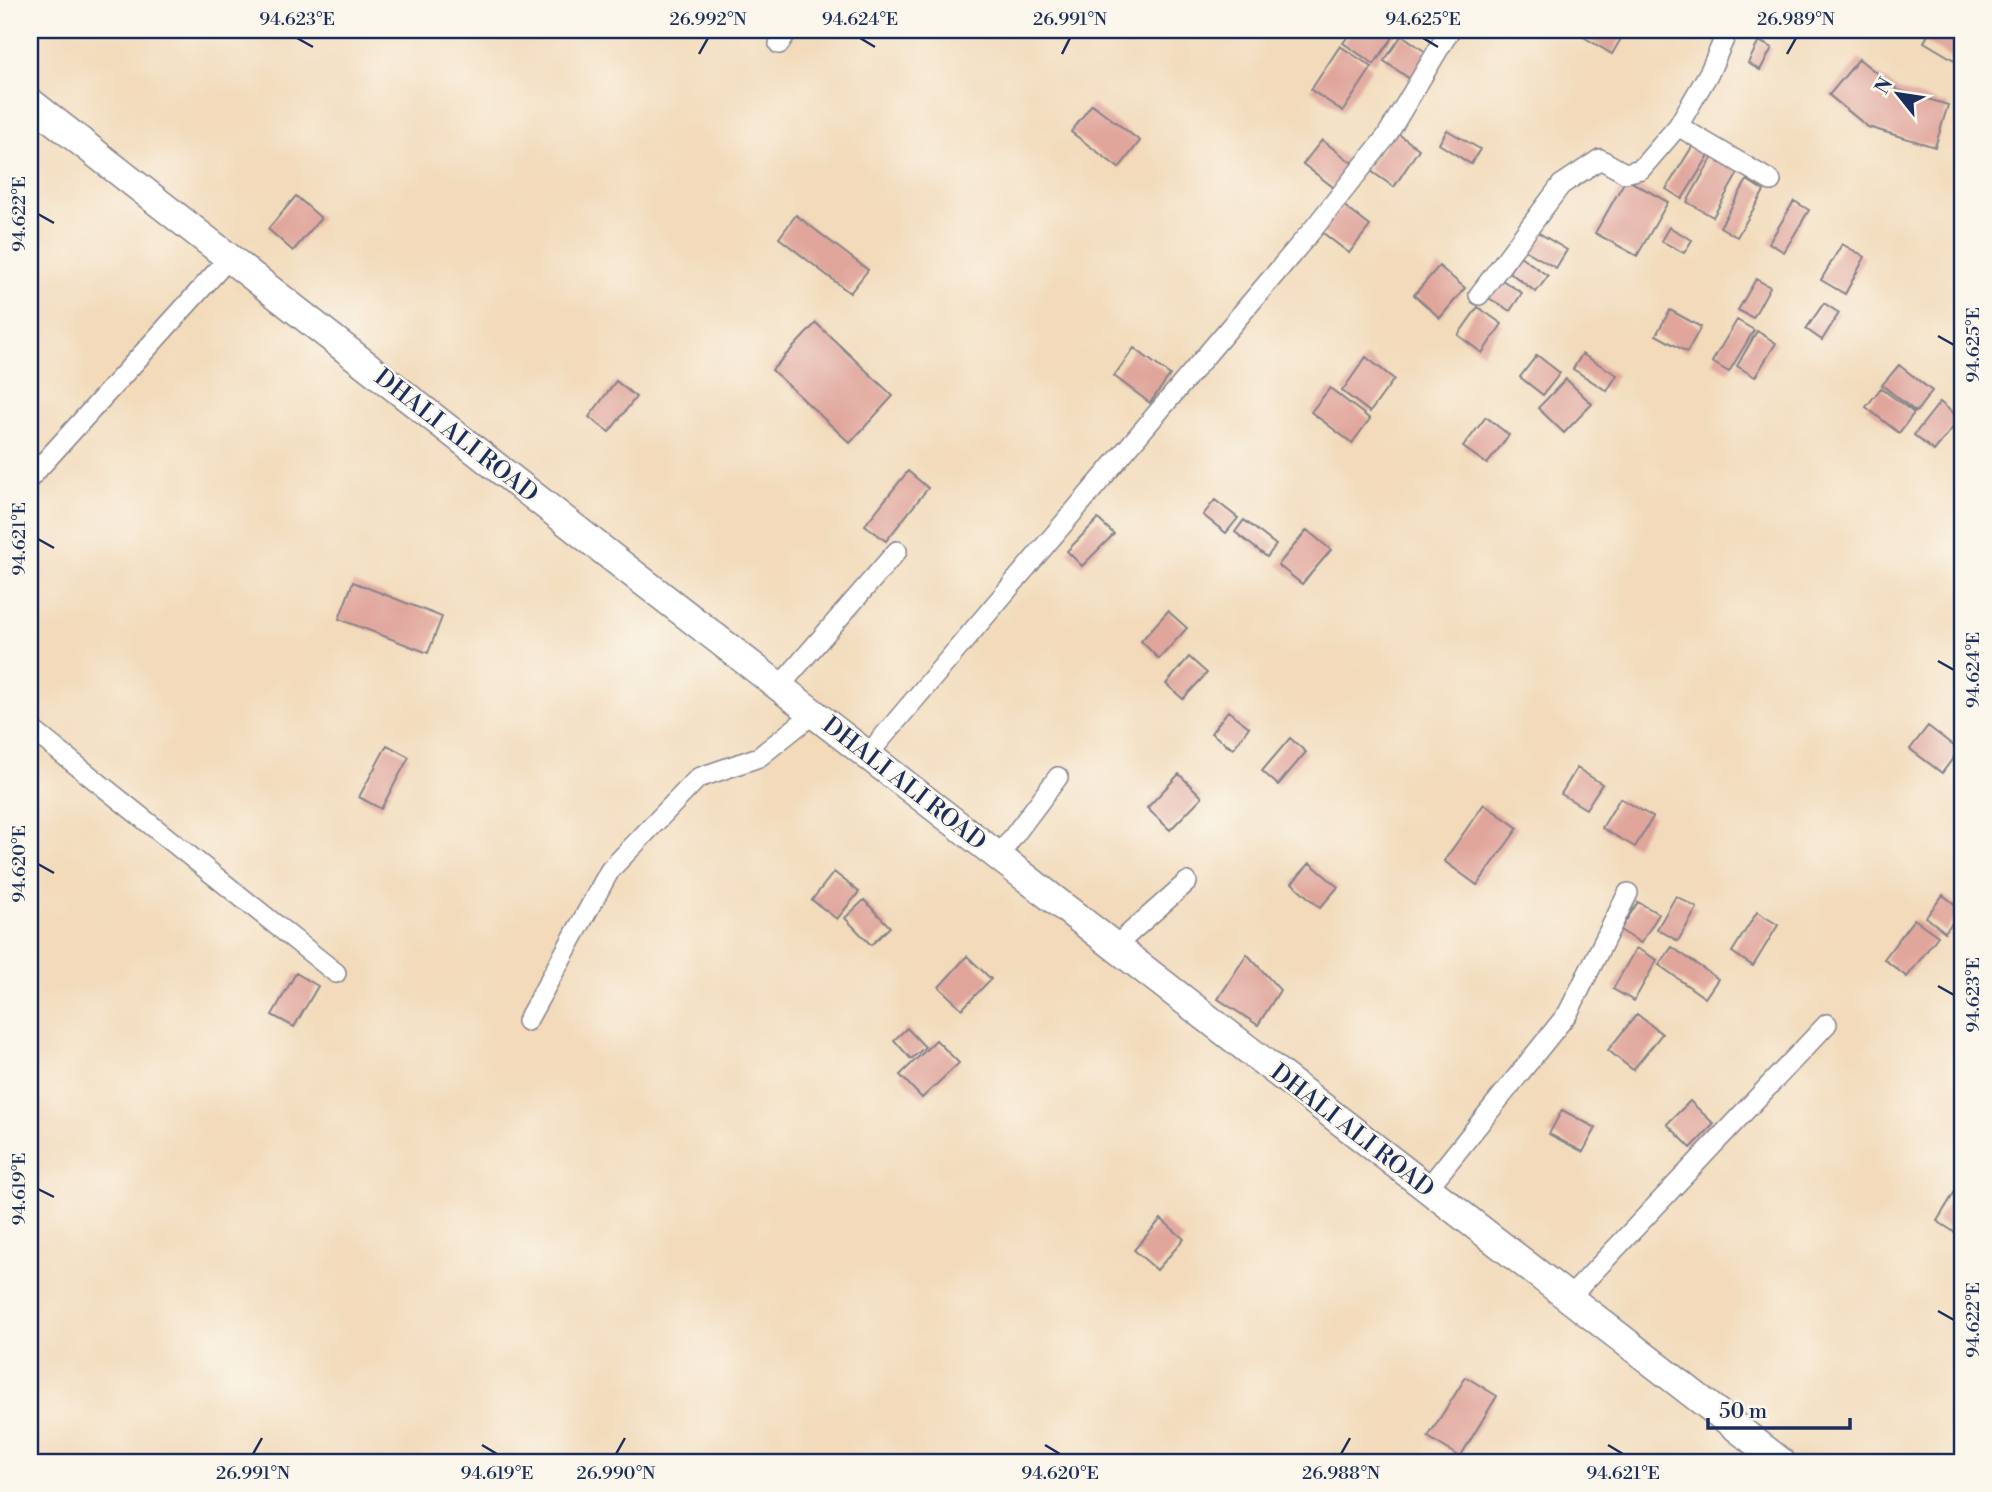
<svg xmlns="http://www.w3.org/2000/svg" width="1992" height="1492" font-family="'Libre Bodoni',serif">
  <style>
    .building { fill: #e0a59b }
    .lines { fill: none; stroke-linecap: round; stroke-linejoin: round }
    .street-casing { stroke: #86848c; stroke-width: 22 }
    .secondary-casing { stroke: #86848c; stroke-width: 31 }
    .street { stroke: #fff; stroke-width: 19 }
    .secondary { stroke: #fff; stroke-width: 28 }
    .ticks { fill: none; stroke: #1b2f5e; stroke-width: 2.5 }
    .labels { text-anchor: middle; dominant-baseline: central; stroke-width: 5; stroke-linejoin: round; paint-order: stroke }
    .street-label { font-size: 24px; fill: #1b2f5e; stroke: #fbf7ec }
    .neatline { fill: none; stroke: #1b2f5e; stroke-width: 2.5 }
    .ticks-label { font-size: 18px; text-anchor: middle; fill: #1b2f5e }
  </style>
  <rect width="100%" height="100%" fill="#fbf7ec"/>
  <filter id="ink" filterUnits="userSpaceOnUse"><feTurbulence type="fractalNoise" baseFrequency=".0143" numOctaves="2"/><feDisplacementMap in="SourceGraphic" scale="14" xChannelSelector="R" yChannelSelector="G"/><feConvolveMatrix kernelMatrix="1 2 1 2 8 2 1 2 1" color-interpolation-filters="sRGB"/></filter>
  <filter id="wash" filterUnits="userSpaceOnUse"><feTurbulence type="fractalNoise" baseFrequency=".00686" numOctaves="4" result="noise"/><feDisplacementMap in="SourceGraphic" scale="28" xChannelSelector="R" yChannelSelector="G"/><feGaussianBlur stdDeviation="1.57" result="paint"/><feColorMatrix in="noise" values="0 0 0 0 0 0 0 0 0 0 0 0 0 0 0 0 0 1.4 0 .05"/><feComposite in="paint" operator="in"/></filter>
  <g filter="url(#wash)">
    <rect width="100%" height="100%" fill="#f2daba"/>
    <g id="blocks">
      <path class="building" d="M 1353,30 L 1398,30 L 1374,64 L 1343,43 Z
        M 1579,30 L 1626,30 L 1612,54 L 1577,33 Z
        M 1931,30 L 1962,30 L 1961,64 L 1924,42 Z
        M 1402,35 L 1431,56 L 1413,81 L 1384,61 Z
        M 1759,41 L 1772,48 L 1760,70 L 1748,63 Z
        M 1340,46 L 1372,67 L 1343,111 L 1311,90 Z
        M 1859,59 L 1898,90 L 1948,105 L 1935,147 L 1868,127 L 1829,95 Z
        M 1092,104 L 1140,141 L 1119,168 L 1071,132 Z
        M 1447,130 L 1480,149 L 1471,164 L 1439,144 Z
        M 1394,131 L 1419,149 L 1394,187 L 1368,169 Z
        M 1322,140 L 1356,166 L 1337,190 L 1303,164 Z
        M 1695,142 L 1711,152 L 1682,199 L 1666,189 Z
        M 1716,151 L 1742,166 L 1713,217 L 1687,202 Z
        M 1626,179 L 1668,202 L 1637,256 L 1595,233 Z
        M 1747,180 L 1764,191 L 1737,237 L 1720,227 Z
        M 296,196 L 321,218 L 293,251 L 268,229 Z
        M 1794,201 L 1809,210 L 1784,252 L 1769,243 Z
        M 1343,205 L 1370,226 L 1349,253 L 1322,232 Z
        M 796,215 L 868,270 L 850,293 L 779,238 Z
        M 1669,227 L 1692,240 L 1684,253 L 1661,241 Z
        M 1534,230 L 1567,250 L 1556,268 L 1523,249 Z
        M 1842,244 L 1865,257 L 1845,294 L 1821,280 Z
        M 1520,256 L 1548,276 L 1536,292 L 1509,272 Z
        M 1439,266 L 1465,288 L 1440,318 L 1414,295 Z
        M 1499,278 L 1522,293 L 1510,311 L 1487,297 Z
        M 1756,279 L 1770,287 L 1753,318 L 1738,310 Z
        M 1824,303 L 1839,313 L 1822,340 L 1806,329 Z
        M 1478,307 L 1502,324 L 1482,353 L 1458,335 Z
        M 1670,310 L 1701,327 L 1687,352 L 1656,335 Z
        M 1737,320 L 1754,330 L 1729,372 L 1712,362 Z
        M 816,323 L 893,396 L 850,443 L 772,370 Z
        M 1757,331 L 1776,343 L 1755,377 L 1737,366 Z
        M 1134,348 L 1170,375 L 1150,403 L 1114,376 Z
        M 1582,354 L 1617,375 L 1607,391 L 1573,369 Z
        M 1537,355 L 1560,373 L 1543,395 L 1520,377 Z
        M 1366,357 L 1394,379 L 1370,412 L 1342,391 Z
        M 1899,365 L 1932,391 L 1916,412 L 1882,385 Z
        M 1566,379 L 1592,404 L 1564,433 L 1538,408 Z
        M 616,381 L 636,397 L 609,432 L 589,417 Z
        M 1330,388 L 1370,419 L 1352,443 L 1311,412 Z
        M 1881,388 L 1914,413 L 1899,433 L 1866,407 Z
        M 1940,402 L 1960,419 L 1934,451 L 1914,435 Z
        M 1486,417 L 1509,435 L 1487,464 L 1463,447 Z
        M 908,471 L 928,488 L 886,541 L 865,525 Z
        M 1215,500 L 1238,518 L 1226,533 L 1203,515 Z
        M 1098,519 L 1114,534 L 1082,566 L 1067,551 Z
        M 1244,520 L 1276,545 L 1267,557 L 1235,532 Z
        M 1307,530 L 1331,550 L 1302,584 L 1278,565 Z
        M 353,582 L 442,617 L 428,653 L 339,619 Z
        M 1168,611 L 1187,628 L 1159,659 L 1141,641 Z
        M 1189,657 L 1207,673 L 1183,699 L 1166,684 Z
        M 1228,711 L 1249,727 L 1233,749 L 1211,733 Z
        M 1928,726 L 1959,750 L 1942,773 L 1910,749 Z
        M 1290,738 L 1306,752 L 1278,785 L 1262,771 Z
        M 387,745 L 409,757 L 381,809 L 359,797 Z
        M 1577,768 L 1602,784 L 1586,809 L 1561,794 Z
        M 1179,774 L 1202,797 L 1170,830 L 1147,808 Z
        M 1620,798 L 1653,817 L 1635,847 L 1602,828 Z
        M 1484,804 L 1518,828 L 1477,885 L 1444,861 Z
        M 1310,863 L 1338,887 L 1320,908 L 1292,883 Z
        M 834,872 L 859,892 L 837,919 L 812,900 Z
        M 1943,895 L 1962,910 L 1945,932 L 1926,917 Z
        M 1676,896 L 1697,908 L 1678,941 L 1657,929 Z
        M 864,900 L 890,927 L 871,945 L 845,918 Z
        M 1638,902 L 1659,914 L 1641,943 L 1620,930 Z
        M 1757,912 L 1778,925 L 1753,966 L 1732,952 Z
        M 1914,919 L 1938,936 L 1907,977 L 1884,959 Z
        M 1672,947 L 1718,979 L 1705,998 L 1659,965 Z
        M 1636,948 L 1657,960 L 1634,1001 L 1613,989 Z
        M 1247,954 L 1280,990 L 1258,1025 L 1218,999 Z
        M 967,956 L 991,979 L 962,1009 L 939,987 Z
        M 296,973 L 318,986 L 294,1027 L 272,1015 Z
        M 1637,1014 L 1662,1034 L 1633,1070 L 1608,1050 Z
        M 907,1028 L 925,1047 L 911,1059 L 894,1040 Z
        M 936,1040 L 959,1063 L 922,1098 L 900,1075 Z
        M 1690,1101 L 1714,1124 L 1691,1148 L 1667,1124 Z
        M 1562,1110 L 1596,1128 L 1583,1152 L 1549,1134 Z
        M 1962,1180 L 1962,1237 L 1937,1221 Z
        M 1161,1219 L 1184,1239 L 1157,1270 L 1134,1250 Z
        M 1466,1377 L 1497,1396 L 1460,1457 L 1428,1437 Z"/>
    </g>
  </g>
  <g filter="url(#ink)">
    <use href="#blocks" fill-opacity="0" stroke="#86848c" stroke-width="2"/>
    <g class="lines">
      <g class="street-casing">
        <path id="street" d="M 779,44 L 788,30
          M 1678,126 L 1771,181
          M 1479,295 L 1561,185 L 1600,159 L 1625,173 L 1641,169 L 1678,126 L 1710,71 L 1728,30
          M 30,478 L 229,258
          M 779,687 L 897,551
          M 30,728 L 336,973
          M 865,758 L 1314,228 L 1386,137 L 1450,30
          M 998,857 L 1058,777
          M 1114,947 L 1187,882
          M 527,1021 L 610,870 L 698,778 L 759,757 L 813,714
          M 1427,1189 L 1568,1013 L 1628,893
          M 1568,1299 L 1827,1024"/>
      </g>
      <g class="secondary-casing">
        <path id="secondary" d="M 30,102 L 627,569 L 1781,1462"/>
      </g>
      <use href="#street" class="street"/>
      <use href="#secondary" class="secondary"/>
    </g>
  </g>
  <path class="ticks" d="M 297,38 L 313,47M 860,38 L 875,47M 1423,38 L 1438,47M 699,54 L 708,38M 1062,54 L 1070,38M 1787,54 L 1796,38M 38,214 L 54,223M 1938,336 L 1954,345M 38,539 L 54,548M 1938,661 L 1954,670M 38,864 L 54,873M 1938,986 L 1954,995M 38,1189 L 54,1197M 1938,1311 L 1954,1320M 482,1445 L 497,1454M 1045,1445 L 1060,1454M 1608,1445 L 1623,1454M 253,1454 L 262,1438M 616,1454 L 625,1438M 1341,1454 L 1350,1438"/>
  <g class="labels">
    <g class="street-label">
      <text transform="translate(456 436) rotate(38)">DHALI ALI ROAD</text>
      <text transform="translate(904 784) rotate(38)">DHALI ALI ROAD</text>
      <text transform="translate(1352 1131) rotate(38)">DHALI ALI ROAD</text>
    </g>
  </g>
  <rect width="1992" height="1492" fill="none" stroke="#fbf7ec" stroke-width="77"/>
  <g transform="translate(1898 94) rotate(300)" stroke="#fbf7ec" stroke-width="5" paint-order="stroke">
  <path d="M0-5L12 26L0 18L-12 26Z" fill="#1b2f5e"/>
  <text y="-10" font-size="19" font-weight="bold" text-anchor="middle" fill="#1b2f5e">N</text>
  </g>
  <path d="M1708 1418v10h142v-10" fill="none" stroke="#1b2f5e" stroke-width="3.5"/>
  <text x="1719" y="1418" font-size="21" fill="#1b2f5e" stroke="#fbf7ec" stroke-width="5" paint-order="stroke">50 m</text>
  <rect x="38" y="38" width="1916" height="1416" class="neatline"/>
  <g class="ticks-label">
    <text x="297" y="25">94.623°E</text>
    <text x="708" y="25">26.992°N</text>
    <text x="860" y="25">94.624°E</text>
    <text x="1070" y="25">26.991°N</text>
    <text x="1423" y="25">94.625°E</text>
    <text x="1796" y="25">26.989°N</text>
    <text transform="translate(19 214) rotate(-90)" y="6">94.622°E</text>
    <text transform="translate(1973 345) rotate(-90)" y="6">94.625°E</text>
    <text transform="translate(19 539) rotate(-90)" y="6">94.621°E</text>
    <text transform="translate(1973 670) rotate(-90)" y="6">94.624°E</text>
    <text transform="translate(19 864) rotate(-90)" y="6">94.620°E</text>
    <text transform="translate(1973 995) rotate(-90)" y="6">94.623°E</text>
    <text transform="translate(19 1189) rotate(-90)" y="6">94.619°E</text>
    <text transform="translate(1973 1320) rotate(-90)" y="6">94.622°E</text>
    <text x="253" y="1479">26.991°N</text>
    <text x="497" y="1479">94.619°E</text>
    <text x="616" y="1479">26.990°N</text>
    <text x="1060" y="1479">94.620°E</text>
    <text x="1341" y="1479">26.988°N</text>
    <text x="1623" y="1479">94.621°E</text>
  </g>
</svg>
